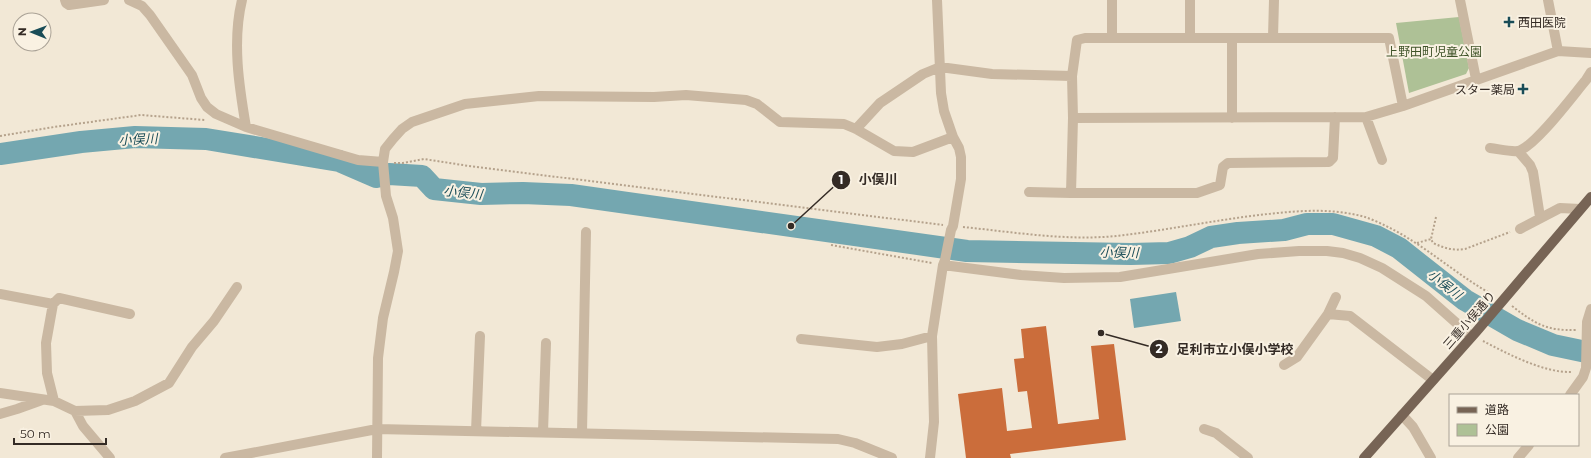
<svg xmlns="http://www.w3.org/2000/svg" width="1591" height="458" font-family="Montserrat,'Noto Sans JP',sans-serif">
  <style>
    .green { fill: #aec196 }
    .water { fill: #74a7b0 }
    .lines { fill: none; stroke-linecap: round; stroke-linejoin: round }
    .river { stroke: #74a7b0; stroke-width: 22 }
    .building { fill: #cb6d3b }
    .path { stroke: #b5a28c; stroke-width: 2; stroke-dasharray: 2 2; stroke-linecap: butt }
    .minor { stroke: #cab8a2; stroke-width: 10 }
    .major { stroke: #776455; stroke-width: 10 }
    .poi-dot { fill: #194c57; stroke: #f9f1e2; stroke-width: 1.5 }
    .labels { text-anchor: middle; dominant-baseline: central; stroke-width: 4; stroke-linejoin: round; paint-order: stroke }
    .poi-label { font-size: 12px; fill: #342b25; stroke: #f9f1e2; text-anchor: start }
    .park-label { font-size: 12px; fill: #3f5328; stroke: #f9f1e2 }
    .street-label { font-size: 12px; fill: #342b25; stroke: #f9f1e2 }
    .water-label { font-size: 13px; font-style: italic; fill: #194c57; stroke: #f9f1e2 }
    .leader { fill: none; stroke: #342b25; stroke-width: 1.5 }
    .callout-dot { fill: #342b25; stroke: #f9f1e2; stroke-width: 1.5 }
    .mark-label { font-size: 12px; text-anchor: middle; font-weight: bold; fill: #fff }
    .callout-label { font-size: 13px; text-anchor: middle; font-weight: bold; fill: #342b25; stroke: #f9f1e2; stroke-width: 4; stroke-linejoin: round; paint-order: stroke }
  </style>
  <rect width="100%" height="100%" fill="#f2e8d6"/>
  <path class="green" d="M 1459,17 L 1469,68 L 1466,74 L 1409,93 L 1396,23 Z"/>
  <path class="water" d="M 1176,292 L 1181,321 L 1134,328 L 1130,299 Z"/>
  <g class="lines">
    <path class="river" d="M 0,154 L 81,142 L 135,137 L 206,139 L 339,161 L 376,177 L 389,174 L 422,176 L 434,189 L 481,194 L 523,193 L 571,195 L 967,251 L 1131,254 L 1169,253 L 1190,247 L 1211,237 L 1238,233 L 1284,230 L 1307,224 L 1333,224 L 1376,236 L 1399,248 L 1465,300 L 1517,330 L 1553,345 L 1591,353"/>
  </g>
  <path class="building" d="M 1046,326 L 1058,424 L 1099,419 L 1091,346 L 1114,344 L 1126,440 L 1010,454 L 1011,458 L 966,458 L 958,394 L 1002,388 L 1007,431 L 1032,428 L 1027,391 L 1018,392 L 1014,359 L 1024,358 L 1021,329 Z"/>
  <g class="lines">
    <path class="path" d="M 0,136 L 54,127 L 141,115 L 205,120
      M 394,163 L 403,163 L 424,159 L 469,166 L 943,225
      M 1436,217 L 1431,239 L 1433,243 C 1444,248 1453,251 1465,249 L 1510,232
      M 963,227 C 1013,232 1066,241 1116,236 C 1170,230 1224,218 1278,213 C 1307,210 1336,209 1365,217 C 1371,219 1378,222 1384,225 C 1424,244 1455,274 1493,295
      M 1417,243 L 1431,239
      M 831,245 L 932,263
      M 1512,306 C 1535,324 1547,331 1576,330
      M 1483,341 C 1508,354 1544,373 1572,372"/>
    <path class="minor" d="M 65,0 L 66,3 L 69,5 L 104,0
      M 129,0 L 142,6 L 150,15 L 192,75 L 201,98 L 207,107 L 216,114 L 246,127 L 358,160 L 383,162
      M 242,0 C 232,41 239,86 246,127
      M 1112,0 L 1112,37
      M 1190,0 L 1190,37
      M 1460,0 L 1476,79
      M 1548,0 L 1558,51
      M 1273,37 L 1274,0
      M 1232,38 L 1232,118
      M 1335,117 L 1333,158 L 1329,162 L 1228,163 L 1223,167 L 1220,185 L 1197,193 L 1071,193 L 1073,118 L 1072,76 L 1077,40 L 1085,38 L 1389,38 L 1403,106
      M 1366,117 L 1382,160
      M 1073,118 L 1366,117 L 1403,106 L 1558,51 L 1591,53
      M 856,129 L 880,103 L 923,74 L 940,67 L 992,74 L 1072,76
      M 1490,148 C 1499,149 1510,152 1518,151 C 1535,147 1574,94 1586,80 L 1591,72
      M 1518,151 L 1530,165 L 1533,172 L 1540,217
      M 1029,192 L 1071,193
      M 1520,229 L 1560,208 L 1580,209
      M 943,265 L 1021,275 L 1064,278 L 1120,277 L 1258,254 L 1299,251 L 1327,251 L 1343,253 L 1360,258 L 1382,268 L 1426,296 L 1471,336
      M 0,294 L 53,304 L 59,298 L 130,314
      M 1336,297 L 1328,314 L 1350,316 L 1433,380
      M 53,304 L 46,343 L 47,373 L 54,401
      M 801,339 L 877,347 L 902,344 L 932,336
      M 1284,365 L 1297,357 L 1328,314
      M 0,393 L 54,401 L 75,411 L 83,426 L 110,458
      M 1570,395 L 1583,377 L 1586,368 L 1587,322 L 1591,309
      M 75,411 L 108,410 L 135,401 L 169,383 L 192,347 L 214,321 L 237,287
      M 0,414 L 17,409 L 42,400
      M 1402,415 L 1413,427 L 1431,458
      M 1204,429 L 1216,433 L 1248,458
      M 476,431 L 480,336
      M 543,432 L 546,343
      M 582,433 L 586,232
      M 225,458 L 377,429 L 838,439 L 855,443 L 892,458
      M 377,458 L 378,358 L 383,318 L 394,272 L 398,251 L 393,218 L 386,196 L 383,162 L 385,149 L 393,139 L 402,129 L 412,122 L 465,104 L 539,96 L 654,97 L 686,95 L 746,100 L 757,104 L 780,122 L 844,124 L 856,129 L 894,151 L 913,152 L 953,137
      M 930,458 L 934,422 L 932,336 L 943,265 L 945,260 L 951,230 L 953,226 L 961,179 L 961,157 L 959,148 L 953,137 L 944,111 L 941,93 L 937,0
      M 1518,458 L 1529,445"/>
    <path class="major" d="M 1364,458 L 1476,332 L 1591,197"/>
  </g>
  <g class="poi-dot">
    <path d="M1507 16h4v4h4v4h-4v4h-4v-4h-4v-4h4z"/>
    <path d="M1521 83h4v4h4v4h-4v4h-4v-4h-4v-4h4z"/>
  </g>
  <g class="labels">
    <g class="poi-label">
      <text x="1518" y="22">西田医院</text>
      <text x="1515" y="89" text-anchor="end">スター薬局</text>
    </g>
    <g class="park-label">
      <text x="1434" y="51">上野田町児童公園</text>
    </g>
    <g class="street-label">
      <text transform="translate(1469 320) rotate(-49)">三重小俣通り</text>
    </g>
    <g class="water-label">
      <text transform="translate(138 139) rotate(-3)">小俣川</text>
      <text transform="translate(463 192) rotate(6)">小俣川</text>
      <text transform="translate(1119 252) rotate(1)">小俣川</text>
      <text transform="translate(1445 284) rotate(38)">小俣川</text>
    </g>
  </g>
  <path class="leader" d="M791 226L841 180M1101 333L1159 349"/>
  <g class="callout-dot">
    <circle cx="791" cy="226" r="4"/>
    <circle cx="1101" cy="333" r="4"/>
    <circle cx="841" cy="180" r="10"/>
    <circle cx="1159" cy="349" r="10"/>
  </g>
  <g class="mark-label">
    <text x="841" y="184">1</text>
    <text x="1159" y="353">2</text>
  </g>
  <g class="callout-label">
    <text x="878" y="184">小俣川</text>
    <text x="1235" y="354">足利市立小俣小学校</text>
  </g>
  <rect x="1449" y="394" width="130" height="52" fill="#f9f1e2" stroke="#aaa296"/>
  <rect x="1457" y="407" width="20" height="6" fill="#776455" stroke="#aaa296"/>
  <text x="1485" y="414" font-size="12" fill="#342b25">道路</text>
  <rect x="1457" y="424" width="20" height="12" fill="#aec196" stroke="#aaa296"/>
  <text x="1485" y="434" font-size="12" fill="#342b25">公園</text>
  <g transform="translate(32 32) rotate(271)"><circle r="19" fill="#f9f1e2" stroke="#aaa296"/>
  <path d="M0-3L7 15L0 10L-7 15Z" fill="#194c57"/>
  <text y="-6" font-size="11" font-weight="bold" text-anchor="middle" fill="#342b25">N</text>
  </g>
  <path d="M14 438v6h92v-6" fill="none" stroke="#342b25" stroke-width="2"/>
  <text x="20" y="438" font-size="12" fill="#342b25" stroke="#f9f1e2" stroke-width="3" paint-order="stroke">50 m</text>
</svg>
